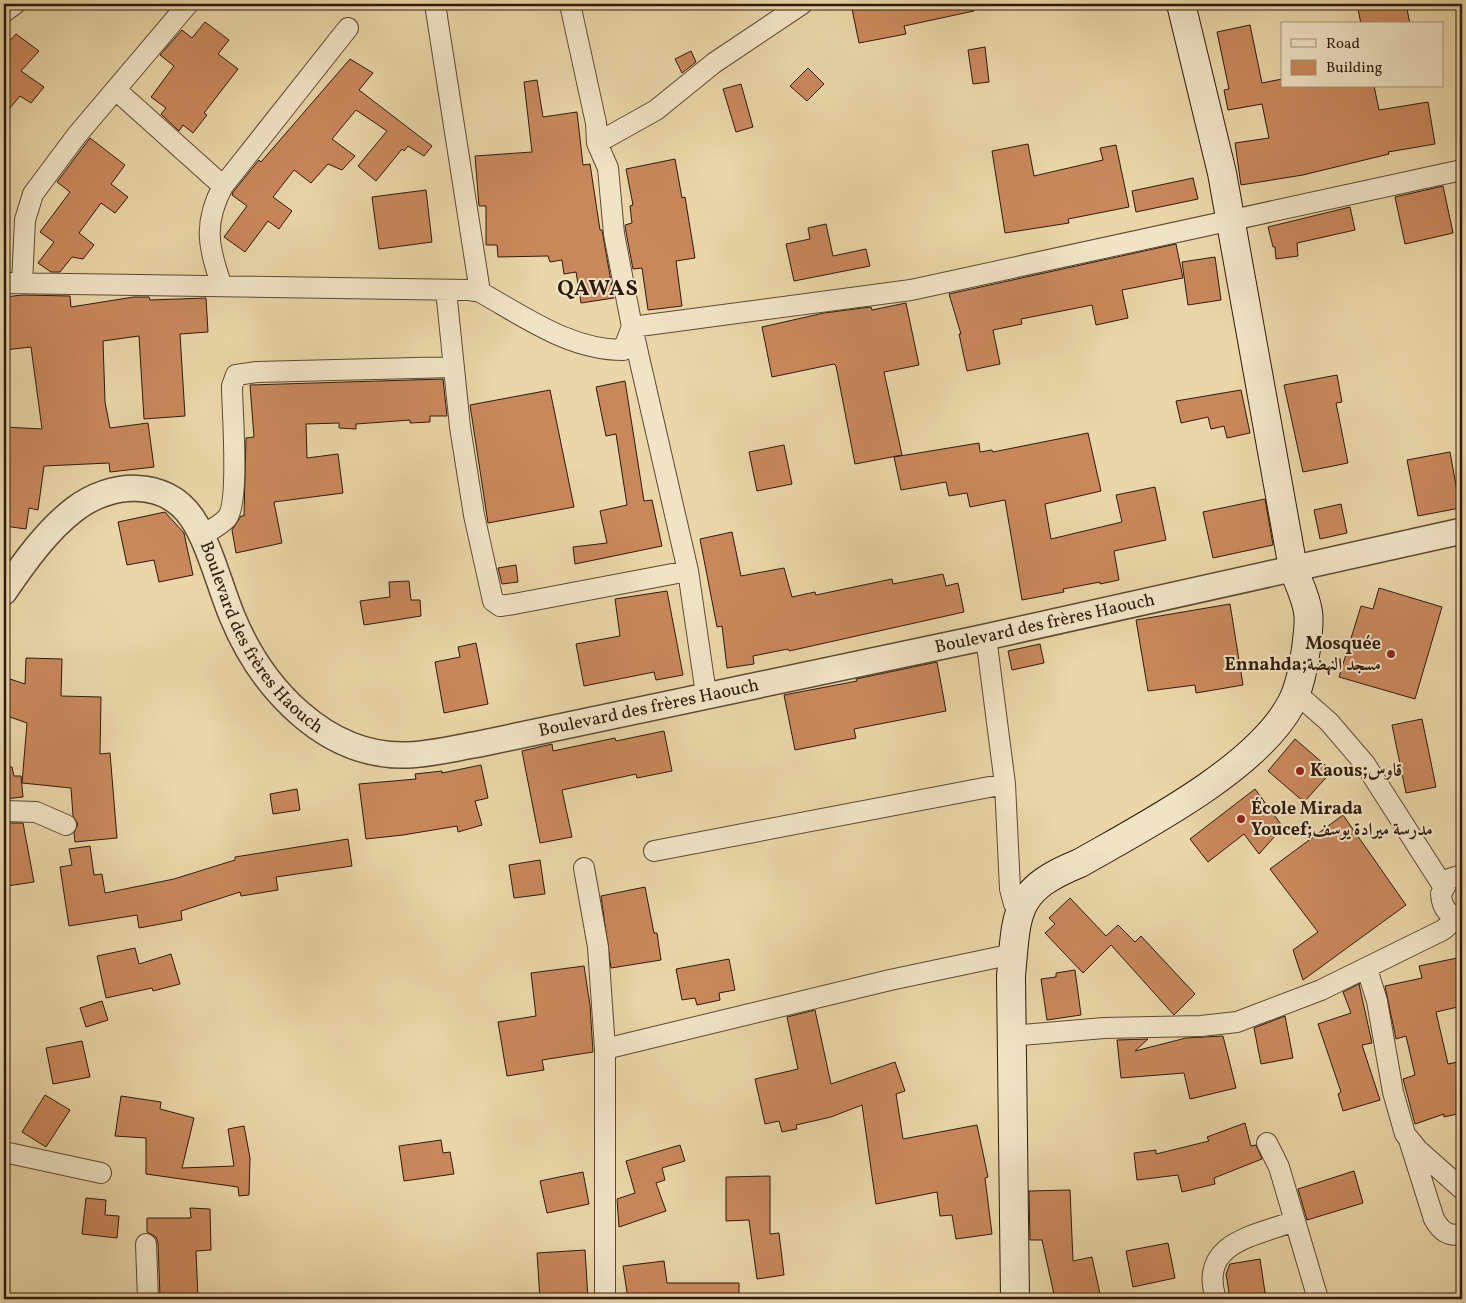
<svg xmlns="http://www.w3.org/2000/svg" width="1466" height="1303" font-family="Vollkorn,Amiri,serif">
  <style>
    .building { fill: #c9885c; stroke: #2e1a0b }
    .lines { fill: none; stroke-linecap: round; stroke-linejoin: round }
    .minor-casing { stroke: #5d4932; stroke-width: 22 }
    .tertiary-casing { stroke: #5d4932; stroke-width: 28 }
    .secondary-casing { stroke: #2e1a0b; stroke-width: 30 }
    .minor { stroke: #f1e4c6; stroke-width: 20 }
    .tertiary { stroke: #f1e4c6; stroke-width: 25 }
    .secondary { stroke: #f1e4c6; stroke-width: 28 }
    .poi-dot { fill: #8f2418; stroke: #f1e4c6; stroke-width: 2 }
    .labels { text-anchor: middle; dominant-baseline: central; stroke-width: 4; stroke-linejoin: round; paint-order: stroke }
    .street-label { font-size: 18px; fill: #2e1a0b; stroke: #f1e4c6 }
    .poi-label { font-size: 18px; font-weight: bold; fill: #2e1a0b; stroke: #f1e4c6; text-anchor: start }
    .district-label { font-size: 22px; font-weight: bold; letter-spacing: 1px; fill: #2e1a0b; stroke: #f1e4c6 }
  </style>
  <rect width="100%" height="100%" fill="#ead6a8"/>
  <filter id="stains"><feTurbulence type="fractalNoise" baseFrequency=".004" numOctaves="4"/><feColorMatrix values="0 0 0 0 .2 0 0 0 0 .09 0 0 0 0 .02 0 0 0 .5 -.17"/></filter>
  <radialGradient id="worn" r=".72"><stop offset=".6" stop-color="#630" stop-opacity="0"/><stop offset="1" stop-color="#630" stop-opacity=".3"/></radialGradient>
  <path class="building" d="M 851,4 L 973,4 L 974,11 L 904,26 L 906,34 L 859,43 Z
    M 1357,4 L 1406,4 L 1410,24 L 1361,24 Z
    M 205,22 L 229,40 L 218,54 L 238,69 L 204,113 L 207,115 L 193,133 L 183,125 L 179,131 L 161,114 L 166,108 L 151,97 L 174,66 L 160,55 L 182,30 L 192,38 Z
    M 1250,25 L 1262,83 L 1282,79 L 1282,86 L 1374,86 L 1379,110 L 1428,102 L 1435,144 L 1388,152 L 1389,154 L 1303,175 L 1241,185 L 1235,143 L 1269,138 L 1262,104 L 1228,110 L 1224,90 L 1229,89 L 1217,32 Z
    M 16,34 L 39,51 L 21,71 L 44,87 L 31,103 L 20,96 L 4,115 L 4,47 Z
    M 985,47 L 989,82 L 973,84 L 968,50 Z
    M 691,51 L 696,62 L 682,73 L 675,59 Z
    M 350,59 L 373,73 L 359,90 L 432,146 L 424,156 L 408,146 L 404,151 L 402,149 L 376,181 L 358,166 L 387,131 L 356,110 L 332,139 L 355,156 L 342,170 L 328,164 L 311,183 L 294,170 L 273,197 L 292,211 L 279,229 L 268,221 L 245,252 L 224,237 L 247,206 L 232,195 L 233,192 L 259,160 L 261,162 Z
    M 808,68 L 824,84 L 807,101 L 790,86 Z
    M 537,80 L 543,117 L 577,112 L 583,165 L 590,164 L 600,230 L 602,230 L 614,298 L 581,303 L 576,272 L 564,274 L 562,260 L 550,262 L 548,256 L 498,257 L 497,245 L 486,245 L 486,206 L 479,206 L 475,156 L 532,152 L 524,82 Z
    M 741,84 L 753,127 L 736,132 L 723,89 Z
    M 90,138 L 125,165 L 111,184 L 128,197 L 115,213 L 101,203 L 79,233 L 94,245 L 83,259 L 72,257 L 60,272 L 51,272 L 38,263 L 54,242 L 40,232 L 70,192 L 57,182 Z
    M 1028,144 L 1034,176 L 1103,160 L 1100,148 L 1116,145 L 1129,207 L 1068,219 L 1069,223 L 1005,233 L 992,151 Z
    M 675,159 L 682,198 L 685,197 L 695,258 L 676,261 L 682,306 L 648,310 L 642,268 L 633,269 L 626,232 L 625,225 L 632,223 L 630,206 L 633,205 L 626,169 Z
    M 1193,178 L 1198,199 L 1136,212 L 1132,191 Z
    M 1443,186 L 1453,233 L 1405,244 L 1395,197 Z
    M 426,190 L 432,242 L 379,249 L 372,197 Z
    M 1350,207 L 1355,230 L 1297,243 L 1298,256 L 1276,259 L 1275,247 L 1273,247 L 1268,227 Z
    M 826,224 L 833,256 L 866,249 L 870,266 L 794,281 L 786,244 L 810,239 L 808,228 Z
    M 1176,244 L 1183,278 L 1122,290 L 1128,318 L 1096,325 L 1092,305 L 1021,319 L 1022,324 L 993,330 L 1000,364 L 967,371 L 959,334 L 961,334 L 949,294 Z
    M 1215,257 L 1221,300 L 1188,305 L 1182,262 Z
    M 23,295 L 70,296 L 71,307 L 134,297 L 149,297 L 150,300 L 206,298 L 208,332 L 180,334 L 185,416 L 144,419 L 139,336 L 103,341 L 105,402 L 110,428 L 148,423 L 154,467 L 110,472 L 109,463 L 44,466 L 38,510 L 29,508 L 26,529 L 4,526 L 4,427 L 42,429 L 31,347 L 4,350 L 4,297 Z
    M 906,303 L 919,365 L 884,372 L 902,455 L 855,464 L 836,366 L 834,364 L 772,377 L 762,327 L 824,313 L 871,307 L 872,310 Z
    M 1337,375 L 1342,402 L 1336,403 L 1348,463 L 1303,472 L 1284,385 Z
    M 443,379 L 447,416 L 430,416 L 430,422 L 410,423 L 410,420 L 356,424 L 356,429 L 339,428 L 339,423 L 306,424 L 307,458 L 338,454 L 343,493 L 274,502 L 282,543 L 236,553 L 232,530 L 241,516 L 244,516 L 246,438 L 254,437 L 250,385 Z
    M 625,381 L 644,501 L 652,500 L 662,546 L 575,564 L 573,547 L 607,543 L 600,511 L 627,505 L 616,434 L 606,436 L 596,387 Z
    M 550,390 L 574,507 L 488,523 L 470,405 Z
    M 1241,390 L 1250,433 L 1227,438 L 1224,426 L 1211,429 L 1208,417 L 1181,423 L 1176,401 Z
    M 1088,433 L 1101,491 L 1045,504 L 1051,539 L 1122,522 L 1116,495 L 1155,487 L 1166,540 L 1114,551 L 1119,580 L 1100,584 L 1100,582 L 1063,589 L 1064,592 L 1022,600 L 1005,500 L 970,507 L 967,493 L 949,496 L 946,482 L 901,490 L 894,457 L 979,443 L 980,452 L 992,450 L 993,452 Z
    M 784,445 L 792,484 L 757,491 L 749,452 Z
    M 1450,452 L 1460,508 L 1418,516 L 1407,460 Z
    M 1265,499 L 1273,545 L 1213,558 L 1203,512 Z
    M 1341,504 L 1347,533 L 1320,539 L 1314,510 Z
    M 165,512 L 184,533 L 193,575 L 159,582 L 154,560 L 127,565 L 118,522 Z
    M 732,532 L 741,576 L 784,568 L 792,597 L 815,592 L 816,595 L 892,579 L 893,584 L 943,574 L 946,586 L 958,583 L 964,612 L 789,651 L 788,649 L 753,656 L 754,664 L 727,668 L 722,626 L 717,627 L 700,539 Z
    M 516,565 L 518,582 L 502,584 L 498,568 Z
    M 409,581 L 411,600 L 420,600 L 421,616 L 364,625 L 360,601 L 390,597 L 389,582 Z
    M 1379,588 L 1442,607 L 1415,699 L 1339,677 L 1361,606 L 1373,609 Z
    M 667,591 L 683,675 L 656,680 L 654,672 L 584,686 L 576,644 L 620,636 L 615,599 Z
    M 1230,604 L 1243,685 L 1196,693 L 1195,685 L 1148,691 L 1136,620 Z
    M 476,643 L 488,704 L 444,713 L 435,662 L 460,657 L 458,647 Z
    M 1040,644 L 1044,663 L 1012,670 L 1008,651 Z
    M 26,658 L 62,659 L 61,696 L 101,697 L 100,754 L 110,753 L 117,838 L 75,842 L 74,833 L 78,824 L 73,816 L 71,788 L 22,783 L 27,723 L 4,715 L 4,677 L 25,684 Z
    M 937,662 L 946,711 L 854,729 L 856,738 L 795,750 L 784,695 L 857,681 L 856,679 Z
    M 1422,719 L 1436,787 L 1406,793 L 1392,725 Z
    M 664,731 L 672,771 L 637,778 L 636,774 L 562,790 L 572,837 L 540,843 L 522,751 L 552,744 L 553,751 L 615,738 L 616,741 Z
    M 1295,739 L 1332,771 L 1304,802 L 1268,771 Z
    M 481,765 L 488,798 L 475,801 L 482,825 L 458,832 L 457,826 L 403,835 L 366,839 L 359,784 L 416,779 L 415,774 L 442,771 L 442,773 Z
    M 4,767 L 12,767 L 14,776 L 21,776 L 23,797 L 4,799 Z
    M 297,789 L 300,810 L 273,814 L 270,794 Z
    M 1255,789 L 1283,827 L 1259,854 L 1244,834 L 1208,862 L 1190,839 Z
    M 1343,815 L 1406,905 L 1303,980 L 1293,950 L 1318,932 L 1270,869 Z
    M 4,823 L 23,823 L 34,882 L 7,886 L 4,867 Z
    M 348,839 L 352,866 L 276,877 L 278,890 L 241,896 L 240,892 L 181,911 L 182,920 L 139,928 L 137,915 L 69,926 L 60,867 L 72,865 L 69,849 L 90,846 L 94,875 L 102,874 L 105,893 L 174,879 L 235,860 L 235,857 Z
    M 540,860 L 545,894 L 514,898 L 509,865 Z
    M 645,887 L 654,933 L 657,933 L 661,960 L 611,968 L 601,896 Z
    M 1070,898 L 1106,936 L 1118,925 L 1135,942 L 1141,936 L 1195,994 L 1174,1015 L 1111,945 L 1083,973 L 1045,933 L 1055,924 L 1049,918 Z
    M 135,948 L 139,964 L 171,954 L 180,984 L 153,991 L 152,988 L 106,998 L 97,956 Z
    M 1457,958 L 1462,958 L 1462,1006 L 1436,1012 L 1448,1064 L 1462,1061 L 1462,1113 L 1444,1117 L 1444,1114 L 1415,1124 L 1403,1079 L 1415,1075 L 1406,1036 L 1396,1039 L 1385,986 L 1422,978 L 1419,966 Z
    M 729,959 L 735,990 L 719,993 L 720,1000 L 697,1005 L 695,998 L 682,1000 L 676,969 Z
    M 584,966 L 590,1005 L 593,1052 L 542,1060 L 544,1070 L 507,1076 L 498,1022 L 536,1016 L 531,973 Z
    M 1075,970 L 1081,1015 L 1047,1020 L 1041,979 L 1056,977 L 1056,973 Z
    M 1359,984 L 1372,1043 L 1362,1045 L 1380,1100 L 1343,1111 L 1338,1094 L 1341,1092 L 1318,1024 L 1351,1013 L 1343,992 Z
    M 102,1001 L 108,1020 L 86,1027 L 80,1008 Z
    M 815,1010 L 831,1084 L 895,1062 L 905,1091 L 896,1094 L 903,1139 L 977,1125 L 988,1177 L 985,1178 L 992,1234 L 956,1239 L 952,1215 L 940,1216 L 937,1192 L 876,1204 L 862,1105 L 831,1117 L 796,1125 L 797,1129 L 782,1132 L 779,1121 L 765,1124 L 755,1079 L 798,1069 L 787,1017 Z
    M 1285,1016 L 1293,1058 L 1261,1064 L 1254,1028 Z
    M 1223,1036 L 1236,1088 L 1190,1099 L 1184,1073 L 1121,1078 L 1117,1040 L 1148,1039 L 1135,1051 L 1186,1038 Z
    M 82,1041 L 90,1077 L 53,1084 L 46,1048 Z
    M 45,1095 L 70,1110 L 46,1147 L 22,1132 Z
    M 121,1096 L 161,1102 L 160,1109 L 194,1118 L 182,1168 L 234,1166 L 228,1129 L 244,1126 L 250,1158 L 249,1195 L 239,1196 L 238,1187 L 146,1174 L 146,1138 L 115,1136 Z
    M 1245,1123 L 1251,1146 L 1256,1145 L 1262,1159 L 1214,1178 L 1215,1184 L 1182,1192 L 1178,1175 L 1137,1180 L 1134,1153 L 1156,1150 L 1156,1154 L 1209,1141 L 1207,1137 Z
    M 441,1140 L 443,1153 L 450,1152 L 454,1174 L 404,1181 L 399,1146 Z
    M 680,1145 L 685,1161 L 662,1168 L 665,1180 L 656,1183 L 666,1211 L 619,1227 L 617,1199 L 635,1193 L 626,1161 Z
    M 1354,1171 L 1363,1203 L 1307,1220 L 1298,1189 Z
    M 583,1172 L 589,1204 L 547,1213 L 540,1181 Z
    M 770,1176 L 770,1234 L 779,1233 L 784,1275 L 757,1279 L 749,1220 L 726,1221 L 726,1177 Z
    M 1070,1190 L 1073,1261 L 1092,1257 L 1100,1294 L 1075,1299 L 1055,1299 L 1042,1240 L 1030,1240 L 1029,1191 Z
    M 86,1198 L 106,1200 L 105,1215 L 119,1216 L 117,1238 L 82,1234 Z
    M 190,1208 L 210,1209 L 211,1250 L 196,1251 L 198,1299 L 169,1299 L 169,1296 L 160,1296 L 158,1243 L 156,1237 L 147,1232 L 147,1218 L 191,1218 Z
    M 1168,1243 L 1175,1278 L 1133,1287 L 1126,1251 Z
    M 585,1250 L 588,1299 L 540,1299 L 537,1253 Z
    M 1260,1259 L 1266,1299 L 1230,1299 L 1226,1274 L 1230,1264 Z
    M 664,1261 L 667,1283 L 739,1283 L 739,1299 L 628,1299 L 623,1266 Z"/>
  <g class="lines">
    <g class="minor-casing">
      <path id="minor" d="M 435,4 L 480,292
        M 570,4 L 596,123 L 597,143
        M 4,12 L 15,4
        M 116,90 L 223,186 C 203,223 208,248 222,286
        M 223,186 L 348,28
        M 4,283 L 468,290 L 480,292 C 525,317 570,350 623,350 L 632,327
        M 22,283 L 25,220 L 33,194 L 77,135 L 188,4
        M 446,290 L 460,427 L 474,515 L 493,601 L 500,606 L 514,604 L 688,571
        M 632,327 L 911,290 L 1462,170
        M 201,536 C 209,531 221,525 227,518 C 240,502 232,410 232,386 L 236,375 L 257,372 L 453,367
        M 986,637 L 1005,784 L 1010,889 L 1014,904 L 1019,911
        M 1296,693 L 1329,722 L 1365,764 L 1443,886
        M 706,694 L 688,571 L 632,327 L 614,234 L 608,168 L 597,143 L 656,110 L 714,63 L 802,4
        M 4,811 L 36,812 L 66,825
        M 654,851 L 1005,784
        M 584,868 L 598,947 L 605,1049 L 605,1299
        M 1462,875 L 1449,879 L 1441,894 C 1442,908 1448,916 1462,918
        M 1367,969 L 1377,1001 L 1393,1092 L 1405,1134 L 1418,1150 L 1462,1189
        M 1011,1036 L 1104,1028 L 1201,1026 L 1237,1022 L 1321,990 L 1443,930 L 1458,917
        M 605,1049 L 890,980 L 1013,954
        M 1267,1143 L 1279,1167 L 1318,1299
        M 1410,1143 L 1434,1219 C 1441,1231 1448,1237 1462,1234
        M 4,1152 L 101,1173
        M 146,1244 L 148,1299
        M 1216,1299 C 1198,1242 1255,1236 1295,1221"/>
    </g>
    <g class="tertiary-casing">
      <g id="tertiary">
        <path id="s1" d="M 4,592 C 23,564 47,530 75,509 C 110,482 165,478 192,518 C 209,543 220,587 232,616 C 261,687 325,758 408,755 C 432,754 455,748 479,744 L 986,637 L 1462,531"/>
      </g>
    </g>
    <g class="secondary-casing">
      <path id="secondary" d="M 1015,1299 L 1011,976 C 1017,912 1013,890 1080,863 C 1143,827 1256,769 1291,704 C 1300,687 1303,668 1306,649 C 1307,638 1310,623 1308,612 C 1306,597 1298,582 1293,568 L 1222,173 L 1181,4"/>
    </g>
    <use href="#minor" class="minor"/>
    <use href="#tertiary" class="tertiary"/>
    <use href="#secondary" class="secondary"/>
  </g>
  <g class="poi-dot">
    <circle cx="1391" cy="654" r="5"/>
    <circle cx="1300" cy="771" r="5"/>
    <circle cx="1241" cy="819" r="5"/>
  </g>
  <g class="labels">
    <g class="street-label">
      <text stroke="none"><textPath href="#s1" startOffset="1236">Boulevard des frères Haouch</textPath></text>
      <text stroke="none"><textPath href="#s1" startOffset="381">Boulevard des frères Haouch</textPath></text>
      <text stroke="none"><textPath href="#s1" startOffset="831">Boulevard des frères Haouch</textPath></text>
    </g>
    <g class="poi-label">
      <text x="1381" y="644" text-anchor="end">Mosquée<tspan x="1381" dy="21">Ennahda;مسجد النهضة</tspan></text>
      <text x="1310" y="771">Kaous;قاوس</text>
      <text x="1251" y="809">École Mirada<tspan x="1251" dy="21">Youcef;مدرسة ميرادة يوسف</tspan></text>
    </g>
    <g class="district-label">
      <text x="598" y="289">QAWAS</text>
    </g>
  </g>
  <rect width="1466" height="1303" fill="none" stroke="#ead6a8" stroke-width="20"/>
  <rect x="5" y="5" width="1456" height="1293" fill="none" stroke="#2e1a0b" stroke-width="2.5"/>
  <rect x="10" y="10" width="1446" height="1283" fill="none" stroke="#2e1a0b"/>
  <rect x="1281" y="22" width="162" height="65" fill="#f1e4c6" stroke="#a3937b"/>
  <rect x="1291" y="39" width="25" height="8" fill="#f1e4c6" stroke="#a3937b"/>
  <text x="1326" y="48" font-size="15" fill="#2e1a0b">Road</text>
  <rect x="1291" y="60" width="25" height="15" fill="#c9885c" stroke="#a3937b"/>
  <text x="1326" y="72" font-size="15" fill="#2e1a0b">Building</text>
  <rect width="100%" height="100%" filter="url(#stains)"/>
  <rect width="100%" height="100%" fill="url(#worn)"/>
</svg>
